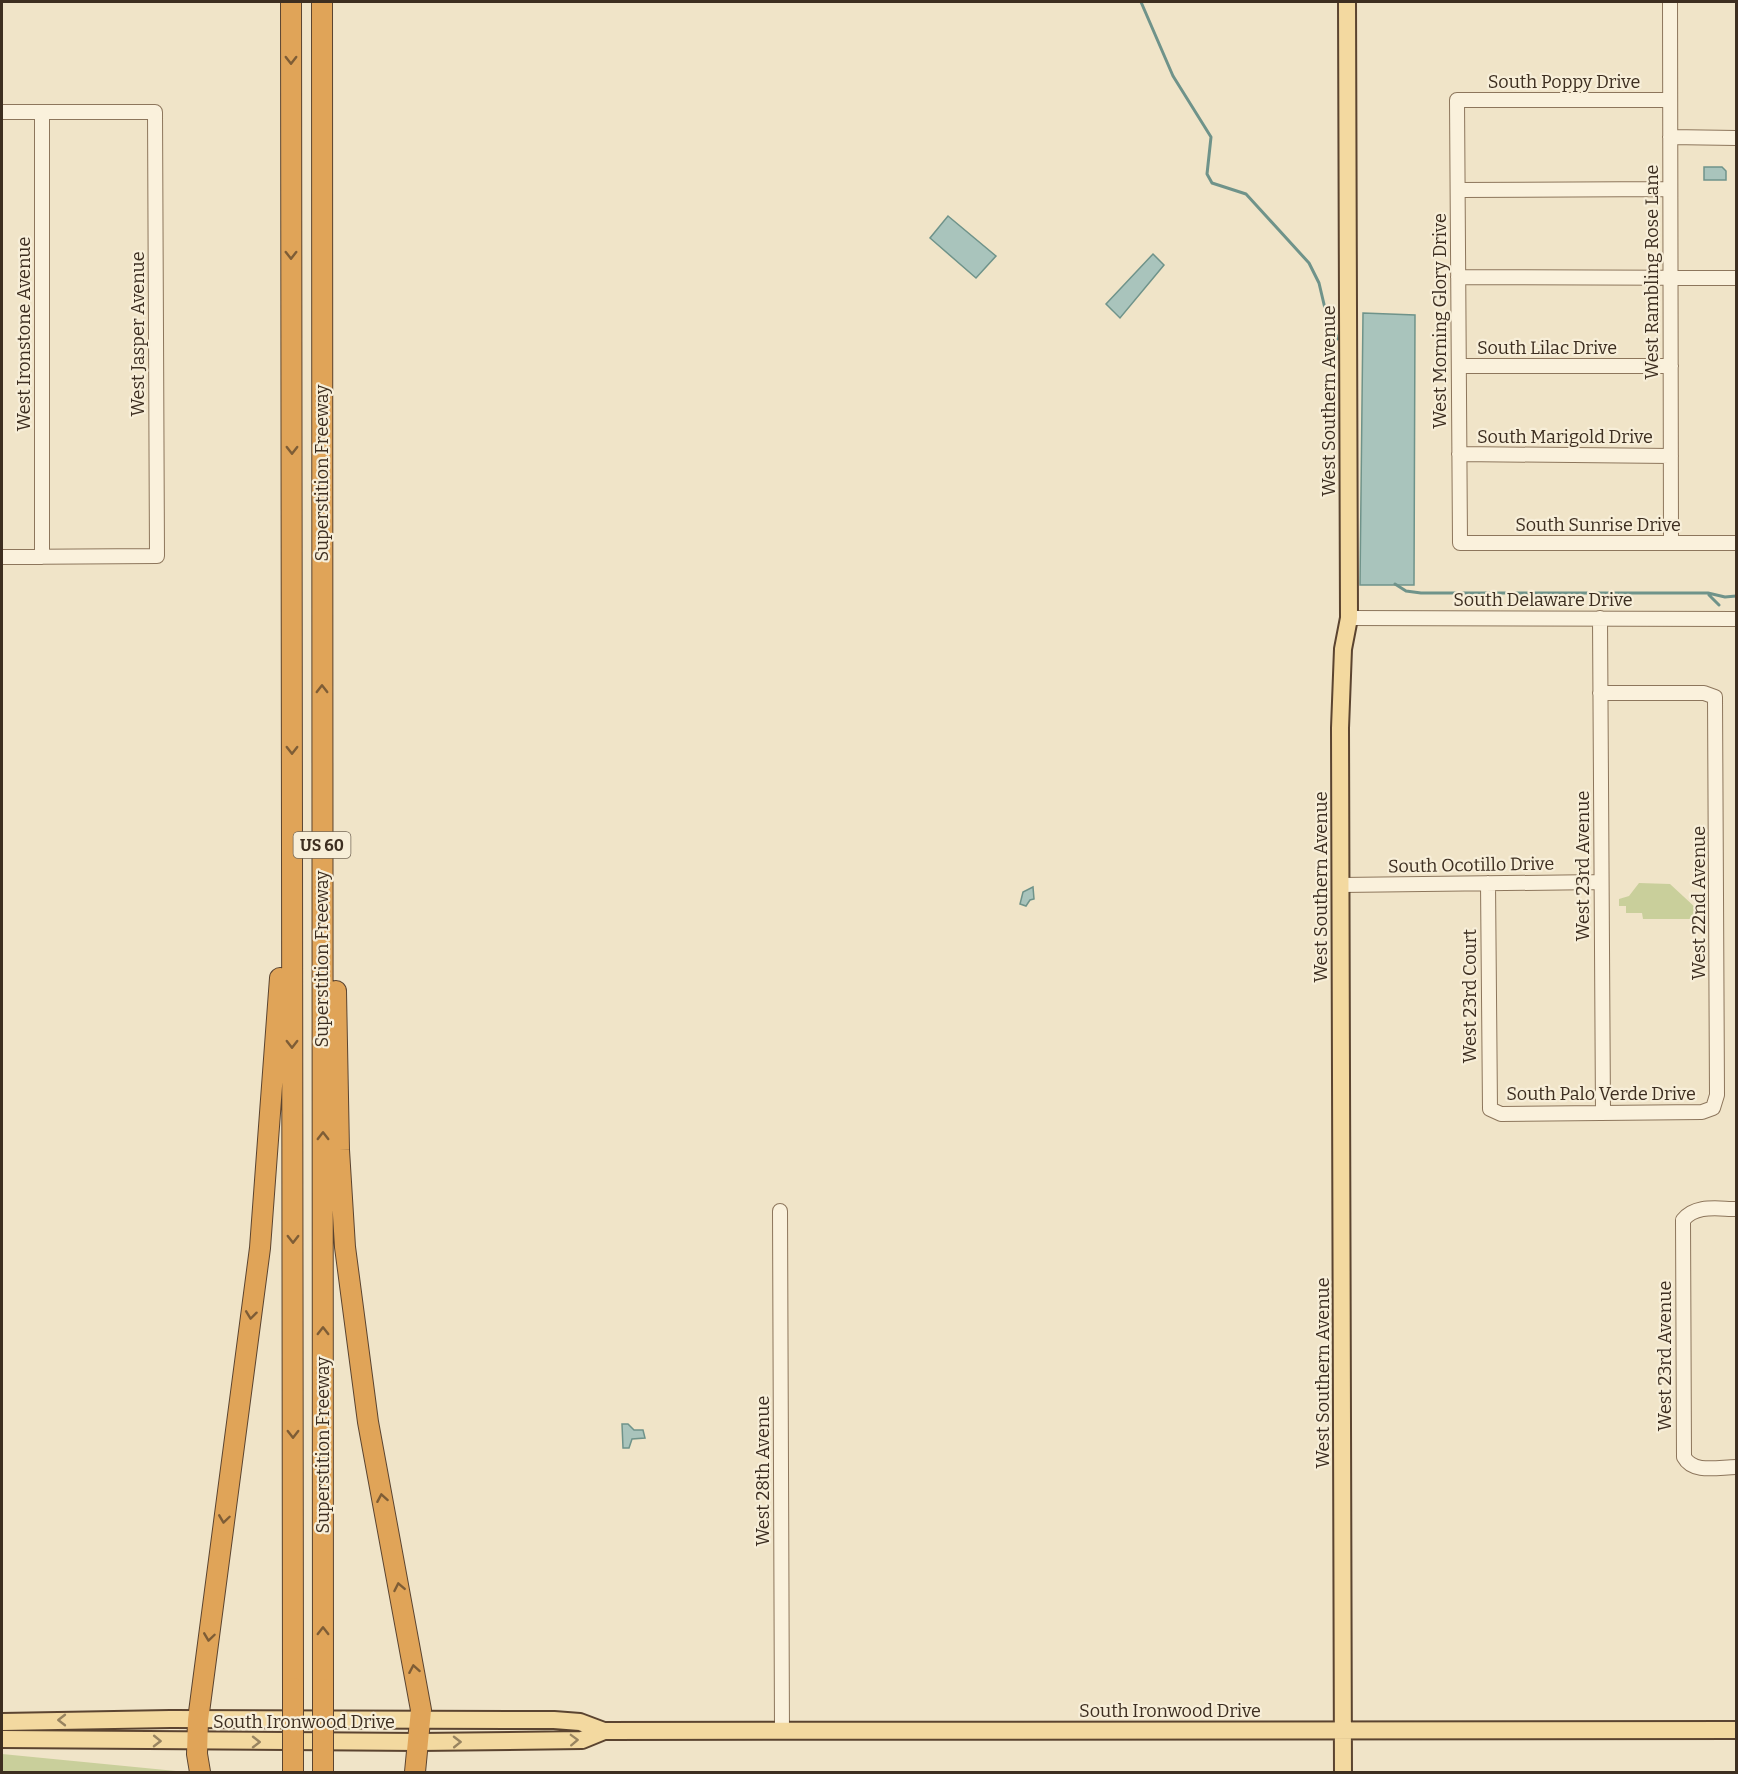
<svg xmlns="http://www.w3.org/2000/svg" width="1738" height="1774" font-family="Bitter,serif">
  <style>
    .green { fill: #c9cf9b }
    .water { fill: #a9c4bc; stroke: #6f938a; stroke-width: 1.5 }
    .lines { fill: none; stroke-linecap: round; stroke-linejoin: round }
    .stream { stroke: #6f938a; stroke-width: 3 }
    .minor-casing { stroke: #8d765c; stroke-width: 16 }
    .major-casing { stroke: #5b4430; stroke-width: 20 }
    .highway-casing { stroke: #5b4430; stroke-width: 22 }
    .minor { stroke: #faf1dc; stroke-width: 14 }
    .major { stroke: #f3d9a0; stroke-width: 16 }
    .highway { stroke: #e0a458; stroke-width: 20 }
    .highway-bridge-casing { stroke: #5b4430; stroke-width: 22; stroke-linecap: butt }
    .highway-bridge { stroke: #e0a458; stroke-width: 20 }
    .oneway { stroke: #7e5d36 }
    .oneway2 { stroke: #988460 }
    .labels { text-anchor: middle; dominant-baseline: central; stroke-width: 4.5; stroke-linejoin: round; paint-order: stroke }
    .shield { fill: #f7eed8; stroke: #756857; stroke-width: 1.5 }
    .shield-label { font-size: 16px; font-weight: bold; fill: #3d2e20 }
    .street-label { font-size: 18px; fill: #3d2e20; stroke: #f7eed8 }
  </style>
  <rect width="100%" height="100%" fill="#f0e4c8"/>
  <path class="green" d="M 1639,883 L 1670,884 L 1697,909 L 1698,916 L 1693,919 L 1643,919 L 1642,913 L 1626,913 L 1626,906 L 1619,906 L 1619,899 L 1629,896 Z
    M 2,1754 L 186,1772 L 2,1772 Z"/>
  <path class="water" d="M 1704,167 L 1722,167 L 1726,171 L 1726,180 L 1704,180 Z
    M 948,216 L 996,256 L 976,278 L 930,238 Z
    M 1153,254 L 1164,265 L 1120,318 L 1106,304 Z
    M 1363,313 L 1415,315 L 1414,585 L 1360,585 Z
    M 1033,887 L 1034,899 L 1030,900 L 1026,906 L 1020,904 L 1023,892 Z
    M 622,1424 L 628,1424 L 634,1430 L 643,1430 L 645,1438 L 632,1439 L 629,1448 L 623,1448 Z"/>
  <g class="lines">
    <path class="stream" d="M 1141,2 L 1173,76 L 1211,137 L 1207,174 L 1212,183 L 1246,194 L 1309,263 L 1319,283 L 1327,317 L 1338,339 L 1342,340
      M 1395,584 L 1406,591 L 1421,593 L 1708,593 L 1725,597 L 1736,596
      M 1709,595 L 1719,605"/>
    <g class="minor-casing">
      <path id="minor" d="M 1670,2 L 1671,543
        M 1670,100 L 1457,100 L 1460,543 L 1736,543
        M 2,112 L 155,112 L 157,556 L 2,557
        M 42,112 L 42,557
        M 1670,137 L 1736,138
        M 1458,190 L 1670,189
        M 1458,277 L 1736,278
        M 1459,366 L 1671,366
        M 1459,454 L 1671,456
        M 1349,618 L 1736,619
        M 1600,618 L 1603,1113
        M 1488,883 L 1490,1109 L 1501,1114 L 1702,1112 L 1713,1108 L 1717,1095 L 1715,697 L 1704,693 L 1600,693
        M 1341,885 L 1601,882
        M 1736,1209 C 1718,1209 1696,1204 1683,1220 L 1684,1457 C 1693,1474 1719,1467 1736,1467
        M 780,1211 L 782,1731"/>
    </g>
    <g class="major-casing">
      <path id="major" d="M 2,1722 L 170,1719 L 554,1720 L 580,1722 L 604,1731 L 1736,1730
        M 2,1739 L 419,1742 L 582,1740 L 604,1731
        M 1343,1772 L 1340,728 L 1343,649 L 1349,618 L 1347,2"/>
    </g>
    <g class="highway-casing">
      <path id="highway" d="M 291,2 L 293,1688
        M 322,2 L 323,1689
        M 336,991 L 339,1150 L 345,1247 L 368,1422 L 421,1710 L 415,1772
        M 200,1772 L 197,1754 L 198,1720 L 260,1248 L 280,978"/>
    </g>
    <use href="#minor" class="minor"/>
    <use href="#major" class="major"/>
    <use href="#highway" class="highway"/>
    <g class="highway-bridge-casing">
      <path id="highway-bridge" d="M 293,1772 L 293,1688
        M 323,1772 L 323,1689"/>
    </g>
    <use href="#highway-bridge" class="highway-bridge"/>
  </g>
  <defs><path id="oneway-chevron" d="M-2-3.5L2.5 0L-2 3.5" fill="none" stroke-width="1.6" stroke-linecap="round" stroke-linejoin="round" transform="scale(1.5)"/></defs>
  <g class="oneway">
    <use href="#oneway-chevron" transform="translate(291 60) rotate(90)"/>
    <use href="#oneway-chevron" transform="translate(291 255) rotate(90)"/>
    <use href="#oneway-chevron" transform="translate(292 450) rotate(90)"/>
    <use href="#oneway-chevron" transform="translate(322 689) rotate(-90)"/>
    <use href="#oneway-chevron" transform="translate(292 750) rotate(90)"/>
    <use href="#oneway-chevron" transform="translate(292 1044) rotate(90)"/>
    <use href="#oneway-chevron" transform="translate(323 1136) rotate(-90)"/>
    <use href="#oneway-chevron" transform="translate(293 1239) rotate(90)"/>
    <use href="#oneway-chevron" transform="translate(251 1315) rotate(97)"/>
    <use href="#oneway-chevron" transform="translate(323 1331) rotate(-90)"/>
    <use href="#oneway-chevron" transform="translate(293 1434) rotate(90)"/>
    <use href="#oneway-chevron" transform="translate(382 1498) rotate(-100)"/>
    <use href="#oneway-chevron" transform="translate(224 1519) rotate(98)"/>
    <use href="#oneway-chevron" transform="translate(399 1587) rotate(-101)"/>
    <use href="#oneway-chevron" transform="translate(323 1631) rotate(-90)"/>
    <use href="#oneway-chevron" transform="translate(209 1637) rotate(98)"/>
    <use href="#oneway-chevron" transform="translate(414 1669) rotate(-100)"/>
  </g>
  <g class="oneway2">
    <use href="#oneway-chevron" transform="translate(62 1720) rotate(180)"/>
    <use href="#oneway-chevron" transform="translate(574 1740) rotate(-2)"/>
    <use href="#oneway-chevron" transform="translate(157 1741) rotate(1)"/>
    <use href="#oneway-chevron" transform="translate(256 1742)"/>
    <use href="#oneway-chevron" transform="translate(457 1742) rotate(-1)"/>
  </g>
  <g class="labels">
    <rect class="shield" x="293.5" y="832" width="57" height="26" rx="4.5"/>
    <g class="shield-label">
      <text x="322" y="845">US 60</text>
    </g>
    <g class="street-label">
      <text x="1564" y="82">South Poppy Drive</text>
      <text transform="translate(1652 272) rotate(-90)">West Rambling Rose Lane</text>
      <text transform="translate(1440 321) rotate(-90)">West Morning Glory Drive</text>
      <text transform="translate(24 334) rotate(-90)">West Ironstone Avenue</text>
      <text transform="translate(138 334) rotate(-90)">West Jasper Avenue</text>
      <text x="1547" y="348">South Lilac Drive</text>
      <text transform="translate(1329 401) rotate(-90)">West Southern Avenue</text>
      <text x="1565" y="437">South Marigold Drive</text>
      <text transform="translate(322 473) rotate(-90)">Superstition Freeway</text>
      <text x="1598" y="525">South Sunrise Drive</text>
      <text x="1543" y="600">South Delaware Drive</text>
      <text transform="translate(1471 865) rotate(-1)">South Ocotillo Drive</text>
      <text transform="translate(1583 866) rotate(-90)">West 23rd Avenue</text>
      <text transform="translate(1321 887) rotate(-90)">West Southern Avenue</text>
      <text transform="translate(1699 903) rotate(-90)">West 22nd Avenue</text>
      <text transform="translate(322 959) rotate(-90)">Superstition Freeway</text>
      <text transform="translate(1470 996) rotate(-90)">West 23rd Court</text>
      <text x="1601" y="1094">South Palo Verde Drive</text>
      <text transform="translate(1665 1356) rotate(-90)">West 23rd Avenue</text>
      <text transform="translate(1323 1373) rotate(-90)">West Southern Avenue</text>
      <text transform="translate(323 1445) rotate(-90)">Superstition Freeway</text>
      <text transform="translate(763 1471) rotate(-90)">West 28th Avenue</text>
      <text x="1170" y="1711">South Ironwood Drive</text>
      <text x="304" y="1722">South Ironwood Drive</text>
    </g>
  </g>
  <rect width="1738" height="1774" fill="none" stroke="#3d2e20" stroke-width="6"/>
</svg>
